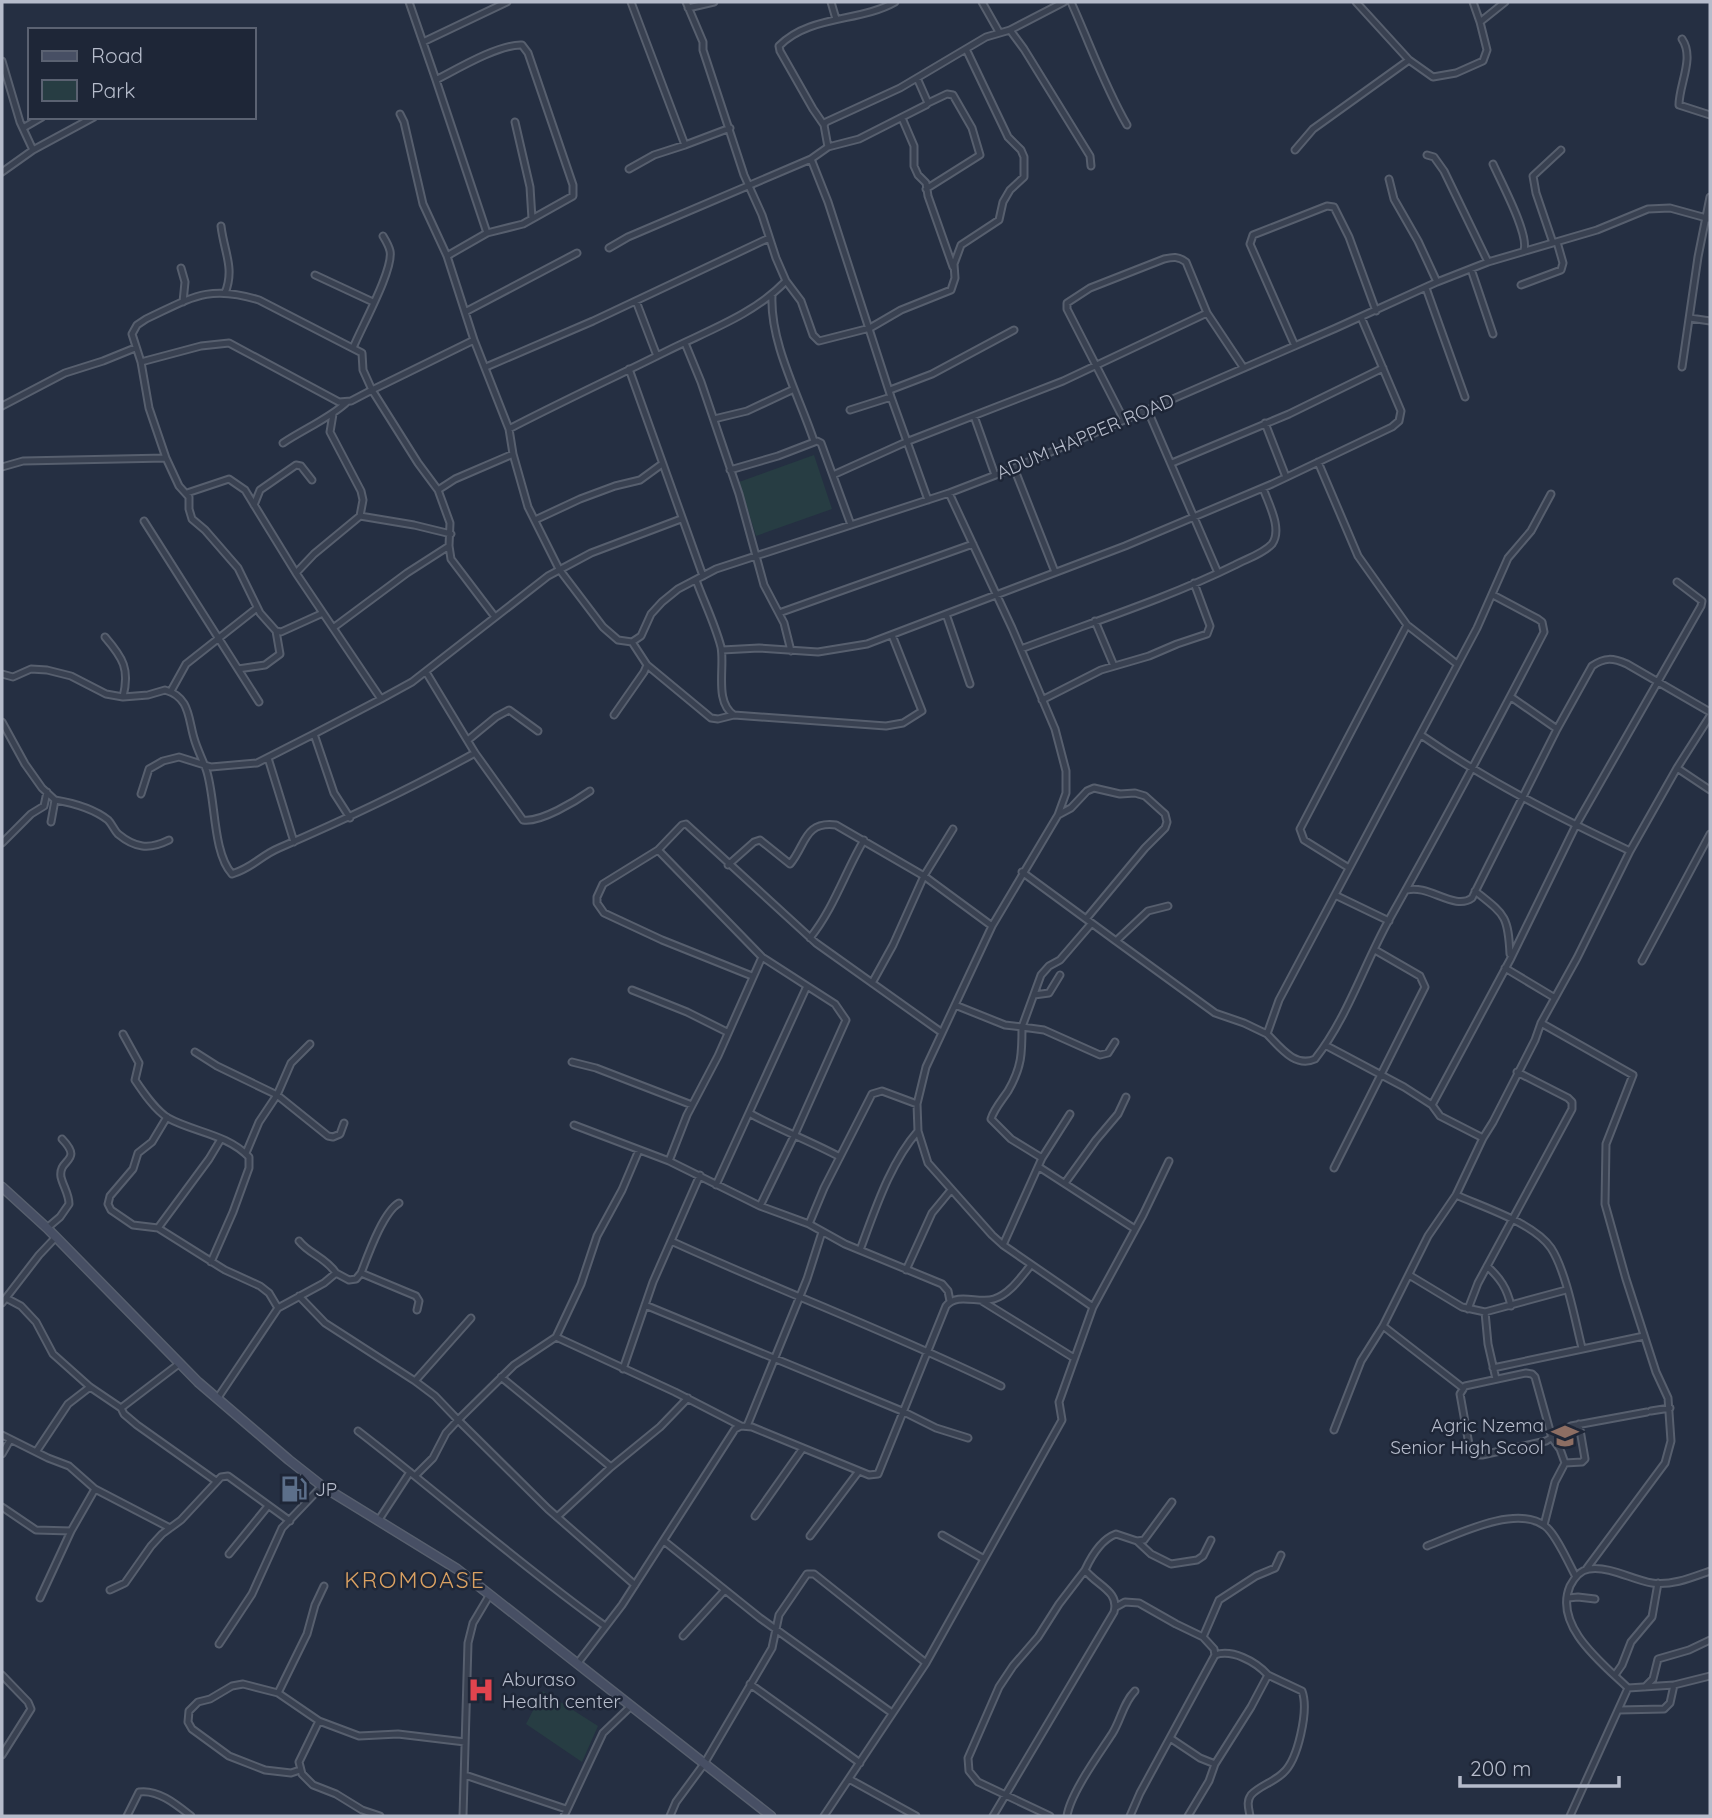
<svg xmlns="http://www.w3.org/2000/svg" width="1712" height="1818" font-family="Quicksand,sans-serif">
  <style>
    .green { fill: #273d43 }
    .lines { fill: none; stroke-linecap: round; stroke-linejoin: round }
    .street-casing { stroke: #575f6e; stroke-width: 9 }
    .secondary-casing { stroke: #575f6e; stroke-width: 11 }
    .street { stroke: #394151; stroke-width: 5 }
    .secondary { stroke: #474f64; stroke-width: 8 }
    .labels { text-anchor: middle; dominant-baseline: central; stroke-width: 5; stroke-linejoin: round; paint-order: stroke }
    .street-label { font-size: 19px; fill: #b6bccb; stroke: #1e2637 }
    .poi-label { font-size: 19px; fill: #b6bccb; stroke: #1e2637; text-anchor: start }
    .quarter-label { font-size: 23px; letter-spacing: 2px; fill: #daa162; stroke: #1e2637 }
  </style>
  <rect width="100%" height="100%" fill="#252f42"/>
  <path class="green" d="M 814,455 L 832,509 L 756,536 L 739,482 Z
    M 543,1691 L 598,1726 L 582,1762 L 526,1724 Z"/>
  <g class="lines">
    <g class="street-casing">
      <path id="street" d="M 409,2 L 436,80
        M 631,2 L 685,145 L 730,128
        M 686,2 L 703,42 L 703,50 L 744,175 L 762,215 L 776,258 L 786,281 L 801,301 L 813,335 L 819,341 L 870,328 L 901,310 L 951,290 L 955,278 L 954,264 L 961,245 L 999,220 L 1003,202 L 1010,190 L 1024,177 L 1024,157 L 1021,150 L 1008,137 L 966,49
        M 831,2 L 836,19
        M 982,2 L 999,32
        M 1071,2 C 1090,44 1104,85 1127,125
        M 1356,2 L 1409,60
        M 1473,2 L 1480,22
        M 688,8 L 714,2
        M 1010,30 L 1024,49 L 1090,156 L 1091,166
        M 1682,39 C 1695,58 1679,84 1679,105 L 1710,115
        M 423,42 L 507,2
        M 2,61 L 20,122 L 33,150
        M 400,114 L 404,122 L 423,204 L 447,256 L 474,340
        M 902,118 L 914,146 L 914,166 L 918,175 L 926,183 L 928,196 L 953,267
        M 515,122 L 530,187 L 532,219
        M 824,125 L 813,109 L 780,51 L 779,46 C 809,15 860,22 895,2
        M 23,128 L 42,117
        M 828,147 L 859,139 L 926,105 L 928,103 L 917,78
        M 1295,150 L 1313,129 L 1409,60 L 1433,77 L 1456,73 L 1483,61 L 1487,50 L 1480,22 L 1505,2
        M 1427,155 L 1434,157 L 1444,171 L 1488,262
        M 811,159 L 828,202 L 891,397 L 928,500
        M 1493,164 C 1501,182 1529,234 1524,250
        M 629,169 L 654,155 L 685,145
        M 2,172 L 33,150 L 94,117
        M 1389,179 L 1394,199 L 1418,241 L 1437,282
        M 926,189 L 980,155 L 972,128 L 953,95 L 947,94 L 928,103
        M 221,226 C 224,252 235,268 225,293
        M 1553,243 L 1536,193 L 1533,176 L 1561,150
        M 609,248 L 628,237 L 811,159 L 828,147 L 824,125 L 826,122 L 900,88 L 986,37 L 1010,30 L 1064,2
        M 447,256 L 487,233 L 523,224 L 573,196 L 573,185 L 528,53 L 522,45 C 499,44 457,69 436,80 L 487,233
        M 181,268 L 185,282 L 183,302
        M 1471,269 L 1493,334
        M 315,275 L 373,302
        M 1521,285 L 1561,270 L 1563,263 L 1557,242
        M 1426,288 L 1465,397
        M 772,296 C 770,343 799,396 814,441
        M 636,301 L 657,356
        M 465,312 L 577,253
        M 1690,318 L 1710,321
        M 685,343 L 701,382 L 739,494 L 764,585 L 784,623 L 791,651
        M 1295,346 L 1250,244 L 1253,235 L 1327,206 L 1334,207 L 1349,237 L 1376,311
        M 353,348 C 361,328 394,269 390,251 C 389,246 386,241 383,236
        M 141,362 L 201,346 L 229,343 L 339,402 L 351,401 L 372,390 L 418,463 L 438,490 L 450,523 L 449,546 L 451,559 L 495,617
        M 486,367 L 593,321 L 769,238
        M 1682,367 L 1698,257 L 1710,197
        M 629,369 L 703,576
        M 890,390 L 932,374 L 1014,330
        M 2,406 L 65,373 L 103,361 L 135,348
        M 850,410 L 891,397
        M 1148,411 L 1218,573
        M 974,416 L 995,475
        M 714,419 L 747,411 L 794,389
        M 1124,420 L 1067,309 L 1067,303 L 1090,288 L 1164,259 C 1173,257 1178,256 1186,262 L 1207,313 L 1243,367
        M 1265,423 L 1286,477
        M 509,429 C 561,402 615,377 667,351 C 709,330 753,315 786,281
        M 283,443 C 304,429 330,418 347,402
        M 1318,462 L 1358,556 L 1407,625 L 1457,664
        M 1172,463 L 1289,414 L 1383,368
        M 2,467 L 23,461 L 166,458
        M 1014,468 L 1055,572
        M 730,470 L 778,456 L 817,441 L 821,443 L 851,525
        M 833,475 L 906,442 L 1063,381 L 1207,313
        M 438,490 L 455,479 L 513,454
        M 187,493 L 229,479 L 245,490 L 296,573 L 381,699 L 412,682 L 548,576 L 591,553 L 681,519
        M 949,493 L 1012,628 L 1055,729 L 1066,771 L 1066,793 L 1058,815 L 992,926 L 926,1067 L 917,1104 L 918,1131 L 928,1163 L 992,1235 L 1003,1245 L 1093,1307
        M 254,505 L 260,490 L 296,465 L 301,466 L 312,480
        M 360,516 L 414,525 L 451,534
        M 535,520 L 580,499 L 615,486 L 640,480 L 662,464
        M 144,521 L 259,702
        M 296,573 L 314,554 L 360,516 L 363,500 L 361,491 L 330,432 L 333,414
        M 696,580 C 704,602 715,624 721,647 C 725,667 714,702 734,715 L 886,726 L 903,723 L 922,711 L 892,635
        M 1493,595 L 1538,619 L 1542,622 L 1544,632 C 1494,728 1443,824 1390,918 C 1364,964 1348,1017 1315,1059 C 1295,1068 1280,1047 1267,1034 L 1279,1000 L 1477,628 L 1508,558 L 1531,531 L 1551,494
        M 779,613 L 973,544
        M 946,614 L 970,684
        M 1095,621 L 1114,666
        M 333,628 L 407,573 L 449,546
        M 276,631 L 281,632 L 323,613
        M 105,637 C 123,658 130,669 123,697
        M 632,642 L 641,636 L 651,614 L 662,602 L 678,589 L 716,569 L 949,493 L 1014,468 L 1336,328 L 1437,282 L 1488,262 L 1597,230 L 1648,209 L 1670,208 L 1710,219
        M 1021,649 C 1092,622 1166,599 1235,565 C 1246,559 1263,554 1272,544 C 1283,529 1268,503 1263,488
        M 722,650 L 759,648 L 818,652 L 867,644 L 1125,546 L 1272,484 L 1392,427 L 1399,421 L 1401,411 L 1361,317
        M 647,665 L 711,718 L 718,719 L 734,715
        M 238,669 L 265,665 L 280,654 L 276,631 L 260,613 L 238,568 L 205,530 L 192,519 L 189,509 L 189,497 L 179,486 L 166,458 L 149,408 L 141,362 L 132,334 L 137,325 L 146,319 C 191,298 208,284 259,300 L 362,353 L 363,370 L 372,390 L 474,340 L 509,429 L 513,454 L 528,507 L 559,569 L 603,627 L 618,640 L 632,642
        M 426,672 L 475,753 L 523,820 C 540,823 576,801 590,791
        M 2,674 L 13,677 L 31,669 L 47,670 L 71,676 L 106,694 L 123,697 L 148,695 L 165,690 C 190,697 188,718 194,738 C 197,749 202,758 206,769 C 216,797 212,852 232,874 C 254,867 260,856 279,848 C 346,819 412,788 475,753
        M 171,691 L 186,664 L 257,608
        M 1511,697 L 1557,729
        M 1042,700 L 1101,670 L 1149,656 L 1177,644 L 1207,634 L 1210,626 L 1194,583
        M 614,715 L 644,672 L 647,665 L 632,642
        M 2,722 L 25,764 L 42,788 L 55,800 L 51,822
        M 1421,735 C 1487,781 1558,817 1630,851 L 1677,768 L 1710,716
        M 468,740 L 496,717 L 509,710 L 538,731
        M 268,758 L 294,842
        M 1677,768 L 1710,790
        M 141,794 L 149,769 L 163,761 L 179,757 L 211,767 L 257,763 L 314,734
        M 55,800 C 73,803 94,809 108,820 C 112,824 114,830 118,834 C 135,848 149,850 169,840
        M 1058,815 L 1071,808 L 1087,791 L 1094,788 L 1120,794 L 1135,793 L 1145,796 L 1165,814 L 1167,822 L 1165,828 L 1145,848 L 1086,919
        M 350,818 L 334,793 L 314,734 L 381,699
        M 2,843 L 31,814 L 44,806 L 47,792
        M 658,850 L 762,957 L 807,986 L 716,1185
        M 728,865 L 754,842 L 760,840 L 790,864 C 806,845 804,821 836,825 L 924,876 L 992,926
        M 1349,868 L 1304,840 L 1300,829 L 1407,625
        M 1022,872 L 1116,941 L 1148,911 L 1168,906
        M 1407,890 C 1428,884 1455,911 1472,898 L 1557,729 L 1592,666 C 1605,657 1613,658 1627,664 L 1710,712
        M 1475,891 C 1505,915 1508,915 1510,954
        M 1335,895 L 1389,921
        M 1091,924 L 1060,960 L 1049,966 L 1041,975 L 1022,1027 L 1044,1030 L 1100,1055 L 1108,1053 L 1115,1042
        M 810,938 C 834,908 845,872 864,840
        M 1116,941 L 1215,1013 L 1244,1023 L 1267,1034
        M 1642,961 L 1710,834
        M 1505,968 L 1555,998
        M 752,976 L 662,940 L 604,913 L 597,903 L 597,897 L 603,884 L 658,850 L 682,825 L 686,824 L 816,943 L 941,1032
        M 872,983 L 893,945 L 924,876 L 953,829
        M 632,990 L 687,1012 L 727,1032
        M 1034,995 L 1049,993 L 1060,975
        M 955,1005 L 1005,1025 L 1022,1027 C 1022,1053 1022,1067 1008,1091 C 1002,1100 994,1109 991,1119 L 1011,1139 L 1042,1158
        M 1541,1023 L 1633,1075 L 1606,1144 L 1605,1204 L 1626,1279 L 1656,1372 L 1668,1398 L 1671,1441 L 1665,1463 L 1587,1568
        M 123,1034 L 139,1063 L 135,1080 C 143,1092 155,1110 168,1118 C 193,1132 227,1134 249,1157 L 249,1168 L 233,1212 L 211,1262
        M 1325,1045 L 1404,1087 L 1432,1105 L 1511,958 L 1576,825 L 1701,606 L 1702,601 L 1677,582
        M 195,1052 L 217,1066 L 277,1095 L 328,1136 L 333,1137 L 340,1134 L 344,1123
        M 572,1062 L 596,1068 L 692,1105
        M 1432,1105 L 1440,1116 L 1483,1138
        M 749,1113 C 778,1129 810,1141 840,1157
        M 167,1117 L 152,1142 L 138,1153 L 133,1169 L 110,1196 L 108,1204 L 111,1210 L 133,1225 L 158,1228 L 225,1270 L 260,1286 L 269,1293 L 278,1308
        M 574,1125 L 669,1161 L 760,1206 L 809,1224 L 845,1244 L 942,1284 L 948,1291 L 950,1301
        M 246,1153 L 259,1122 L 277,1095 L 291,1063 L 310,1044
        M 669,1161 L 687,1115 L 718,1056 L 762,957
        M 1039,1167 L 1135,1229
        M 1334,1168 L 1425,987 L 1420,976 L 1375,950
        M 1065,1183 L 1096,1140 L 1118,1114 L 1126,1097
        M 1456,1195 C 1483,1207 1534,1223 1551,1248 C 1566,1271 1575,1320 1582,1348
        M 760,1206 L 795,1134 L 846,1020 L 835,1004 L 807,986
        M 809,1224 L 824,1188 L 872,1094 L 882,1091 L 917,1104
        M 47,1228 L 60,1217 L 69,1204 C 69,1194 63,1186 61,1177 C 58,1158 84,1162 62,1139
        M 158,1228 L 209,1159 L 221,1139
        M 299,1241 C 309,1254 325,1257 336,1273
        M 671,1241 C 780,1291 893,1333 1001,1386
        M 1003,1245 L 1042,1158 L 1070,1114
        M 860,1250 C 875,1210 890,1163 918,1131
        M 1487,1266 C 1500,1278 1507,1288 1511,1306
        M 906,1270 L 932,1213 L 951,1190
        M 361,1273 C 368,1255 383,1212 399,1203
        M 1409,1275 L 1462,1307 L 1485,1312 L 1566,1290
        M 299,1296 L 325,1323 L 415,1381 L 435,1396 L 458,1420 L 446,1433 L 433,1458 L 415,1476
        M 6,1298 L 21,1306 L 36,1322 L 53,1354 L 90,1387 L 121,1408 L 124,1414 L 137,1425 L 216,1481
        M 982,1301 L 1074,1358
        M 2,1303 L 39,1255 L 56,1237
        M 645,1305 L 902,1411 L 936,1428 L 968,1438
        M 1468,1309 L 1478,1283 L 1572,1109 L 1572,1102 L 1568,1098 L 1517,1072
        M 1485,1312 L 1488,1344 L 1496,1379
        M 1383,1326 L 1463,1388
        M 556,1337 L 675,1392 L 741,1426
        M 1493,1368 L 1644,1336
        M 623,1369 L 653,1282 L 700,1175
        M 501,1377 L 611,1467
        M 415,1381 L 471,1318
        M 217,1399 L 278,1308 L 324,1283 L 336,1273 L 349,1280 L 356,1279 L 361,1273 L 416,1296 L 419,1301 L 417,1310
        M 121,1408 L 180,1363
        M 1651,1411 L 1670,1408
        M 747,1426 L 807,1279 L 822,1232
        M 1334,1430 L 1361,1361 L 1383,1326 L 1428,1236 L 1456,1195 L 1483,1138 L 1493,1122 L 1535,1040 L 1541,1023 L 1577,958 L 1630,851
        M 358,1431 C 441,1495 520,1565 605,1626
        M 2,1435 L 48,1458 L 69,1466 L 95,1489 L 170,1528
        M 36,1452 L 68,1404 L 90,1387
        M 2,1454 L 10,1440
        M 1565,1463 L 1582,1462 L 1585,1459 L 1579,1424
        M 2,1507 L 36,1530 L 71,1531
        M 755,1516 L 803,1448
        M 557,1517 L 611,1467 L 660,1427 L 688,1398
        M 378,1521 L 410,1472
        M 1544,1525 L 1555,1482 L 1565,1463 L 1560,1449 L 1552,1438 L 1535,1377 L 1532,1374 L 1526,1373 L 1465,1386 L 1460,1394 L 1470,1450 L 1475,1455 L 1482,1455 L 1546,1441 C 1555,1436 1562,1430 1571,1426 L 1647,1412
        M 942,1535 L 984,1559
        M 810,1536 L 859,1471
        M 664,1541 L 760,1618 L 892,1713
        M 1137,1541 L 1151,1554 L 1171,1564 L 1197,1560 L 1203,1556 L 1211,1540
        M 1427,1546 C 1456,1535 1516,1504 1545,1526 C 1556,1534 1569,1564 1576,1577
        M 229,1554 L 268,1506
        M 1710,1571 C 1693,1577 1672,1586 1652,1583 C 1632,1580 1611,1566 1589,1569 C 1581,1570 1574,1578 1570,1586 C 1553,1626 1603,1664 1628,1688 L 1674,1685 L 1710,1676
        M 635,1585 L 548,1509 L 458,1420 L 514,1365 L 556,1337 L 581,1284 L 597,1236 L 622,1190 L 639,1150
        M 110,1590 L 125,1583 L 151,1546 L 162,1534 L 181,1520 L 221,1477 L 228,1476 L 290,1521
        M 40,1598 L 71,1531 L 95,1489
        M 1568,1598 L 1578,1597 L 1595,1599
        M 1116,1607 L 1125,1602 L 1139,1603 L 1176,1624 L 1203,1637 L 1214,1649 L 1215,1655 L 1140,1793 L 1130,1816
        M 683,1636 L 724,1591
        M 1203,1637 L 1219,1600 L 1256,1576 L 1275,1568 L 1281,1555
        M 219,1644 L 252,1594 L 282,1528 L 322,1486
        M 1215,1655 C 1232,1649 1255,1661 1268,1675 L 1251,1707 L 1215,1764
        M 577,1664 L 622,1605 L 735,1429 L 741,1426 L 752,1427 L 869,1475 L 878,1474 L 946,1306 C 957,1292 979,1304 994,1299 C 1010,1294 1021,1277 1031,1265
        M 2,1675 L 28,1702 L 31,1709 L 2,1755
        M 1615,1675 L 1622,1665 L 1631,1642 L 1652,1617 L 1658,1583
        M 750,1684 L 860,1763
        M 1645,1687 L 1653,1679 L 1658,1659 L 1689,1650 L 1710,1640
        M 278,1693 L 307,1634 L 315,1605 L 324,1586
        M 1619,1710 L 1664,1709 L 1670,1703 L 1674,1685
        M 319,1721 L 299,1762 L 302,1774 L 313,1785 L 336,1794 L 362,1810 L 380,1816
        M 1170,1738 L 1200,1758 L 1215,1764 L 1209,1781 L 1188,1816
        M 300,1770 L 291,1773 L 265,1770 L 229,1756 L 192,1729 L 188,1722 L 189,1711 L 198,1702 L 210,1699 L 232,1686 L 243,1684 L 278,1693 L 319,1721 L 359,1736 L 398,1734 L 465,1742
        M 465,1775 L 566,1809
        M 849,1779 L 916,1816
        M 127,1816 L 139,1792 C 158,1789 177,1805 191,1816
        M 463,1816 L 468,1643 L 473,1623 L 489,1596
        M 564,1816 L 603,1733 L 630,1707
        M 670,1816 L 676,1802 L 704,1764 L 772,1648 L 779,1615 L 807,1574 L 814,1574 L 926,1663
        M 824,1816 L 926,1663 L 1062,1420 L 1059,1402 L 1093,1307 L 1143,1215 L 1169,1161
        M 993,1816 L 1114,1612 C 1120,1591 1096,1585 1085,1570 C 1091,1557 1102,1539 1116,1534 L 1137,1541 L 1144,1540 L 1172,1502
        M 1050,1816 L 978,1782 L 969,1771 L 968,1758 L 999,1687 L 1013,1666 L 1038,1637 L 1059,1604 L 1085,1570
        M 1067,1816 C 1070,1794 1099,1754 1112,1734 C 1121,1720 1123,1703 1135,1691
        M 1250,1816 C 1249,1809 1246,1802 1251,1795 C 1259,1786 1274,1782 1283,1773 C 1298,1760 1309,1710 1302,1691 L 1268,1675
        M 1570,1816 L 1628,1688"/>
    </g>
    <g class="secondary-casing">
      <path id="secondary" d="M 2,1187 L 47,1228 L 198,1382 L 289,1460 L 322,1486 L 457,1569 L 771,1816"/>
    </g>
    <use href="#street" class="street"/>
    <use href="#secondary" class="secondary"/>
  </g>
  <defs>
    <g id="school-bare" transform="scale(2.1)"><path d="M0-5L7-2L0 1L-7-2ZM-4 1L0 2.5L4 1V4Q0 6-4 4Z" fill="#8d6e63" stroke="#1e2637" stroke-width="2.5" paint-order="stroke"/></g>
    <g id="fuel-bare" transform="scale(2.1)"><path d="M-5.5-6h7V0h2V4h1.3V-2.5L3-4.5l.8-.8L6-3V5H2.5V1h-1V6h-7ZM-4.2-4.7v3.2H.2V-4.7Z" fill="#5c6f8a" stroke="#1e2637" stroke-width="2.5" paint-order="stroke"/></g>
    <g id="hospital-bare" transform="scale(2.1)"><path d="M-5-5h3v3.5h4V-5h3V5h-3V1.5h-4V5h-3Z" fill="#e0444e" stroke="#1e2637" stroke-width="2.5" paint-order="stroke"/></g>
  </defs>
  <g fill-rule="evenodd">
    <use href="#school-bare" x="1565" y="1436"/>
    <use href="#fuel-bare" x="294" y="1489"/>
    <use href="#hospital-bare" x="481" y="1690"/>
  </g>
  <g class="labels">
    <g class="street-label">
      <text transform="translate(1085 436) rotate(-23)">ADUM HAPPER ROAD</text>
    </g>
    <g class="poi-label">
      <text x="1544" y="1425" text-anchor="end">Agric Nzema<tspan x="1544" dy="22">Senior High Scool</tspan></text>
      <text x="315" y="1489">JP</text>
      <text x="502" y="1679">Aburaso<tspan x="502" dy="22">Health center</tspan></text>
    </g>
    <g class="quarter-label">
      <text x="415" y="1579">KROMOASE</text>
    </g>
  </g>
  <rect width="1712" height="1818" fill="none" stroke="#b6bccb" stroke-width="7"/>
  <rect x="28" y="28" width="228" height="91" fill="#1e2637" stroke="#5b6272" stroke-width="2"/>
  <rect x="42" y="51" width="35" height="10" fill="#474f64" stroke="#5b6272" stroke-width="2"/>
  <text x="91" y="63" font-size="21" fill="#b6bccb">Road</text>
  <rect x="42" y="80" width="35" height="21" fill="#273d43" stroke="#5b6272" stroke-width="2"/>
  <text x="91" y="98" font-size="21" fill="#b6bccb">Park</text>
  <path d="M1460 1776v10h159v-10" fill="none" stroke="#b6bccb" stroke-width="3.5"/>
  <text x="1470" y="1776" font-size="21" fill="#b6bccb" stroke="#1e2637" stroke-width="5" paint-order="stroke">200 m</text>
</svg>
